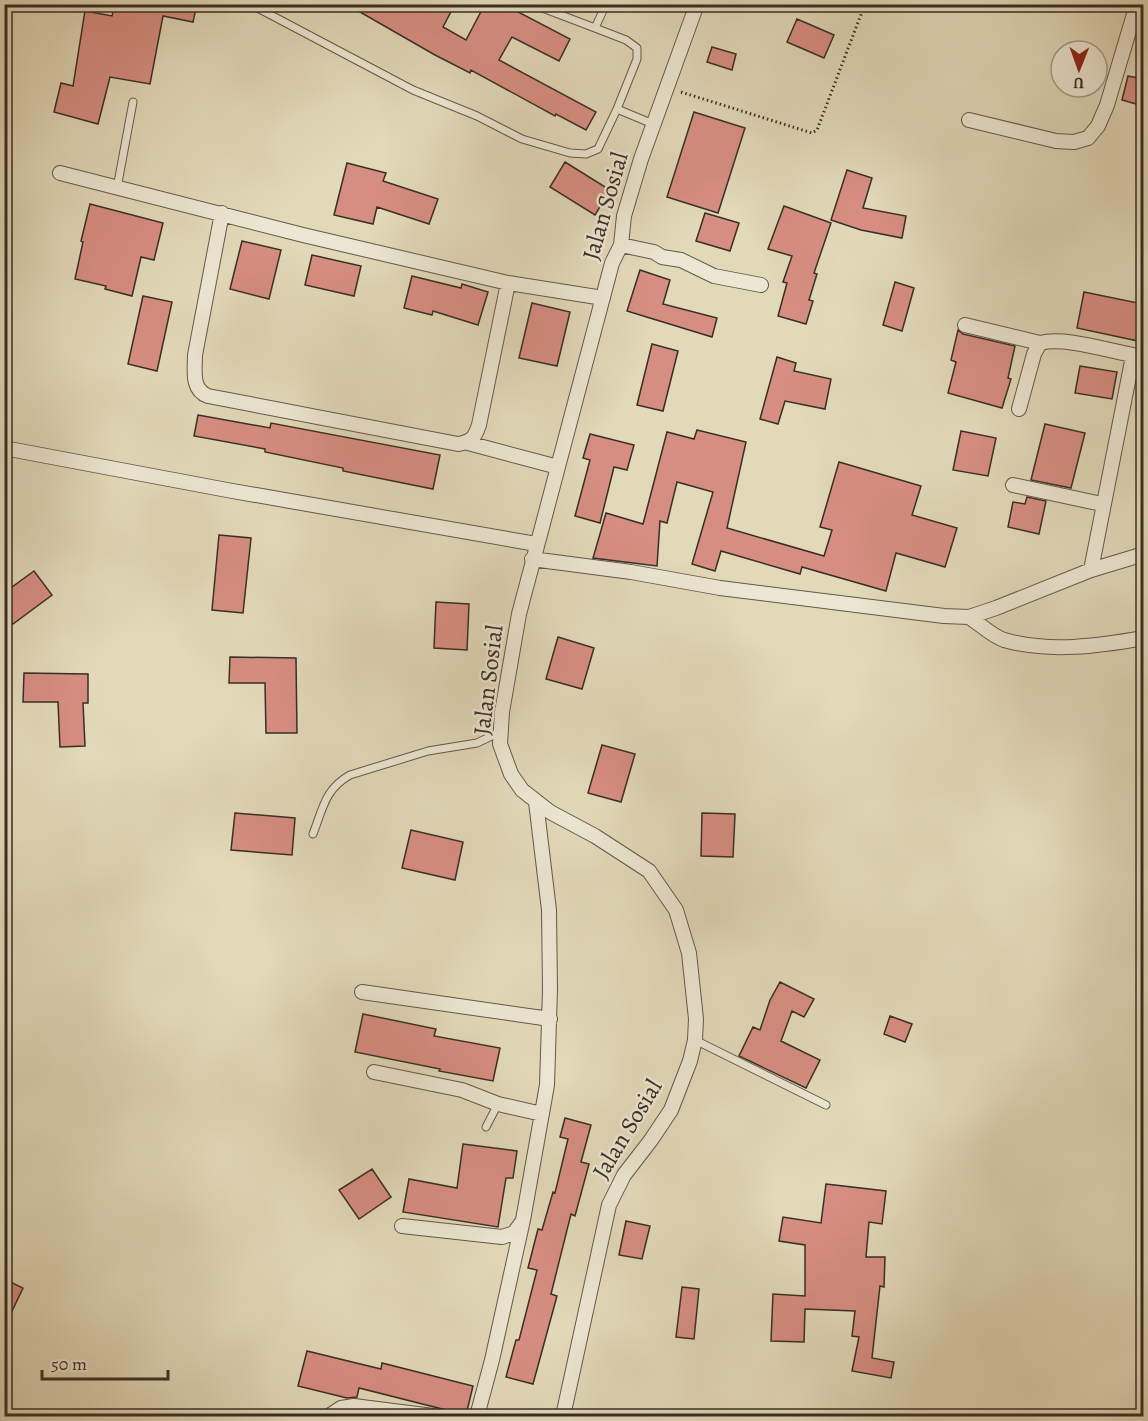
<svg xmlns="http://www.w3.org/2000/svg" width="1148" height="1421" font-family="Alegreya,serif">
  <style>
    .building { fill: #d78e82; stroke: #392e26; stroke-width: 1.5 }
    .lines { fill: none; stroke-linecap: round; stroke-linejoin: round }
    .lane-casing { stroke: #63594b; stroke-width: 9 }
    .street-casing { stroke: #63594b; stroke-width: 16 }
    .path { stroke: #392e26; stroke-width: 3; stroke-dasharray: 1.5 3; stroke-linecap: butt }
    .lane { stroke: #ece6d2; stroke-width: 7 }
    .street { stroke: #ece6d2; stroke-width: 14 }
    .labels { text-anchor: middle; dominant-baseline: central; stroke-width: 5; stroke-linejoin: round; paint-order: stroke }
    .street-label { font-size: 24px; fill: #392e26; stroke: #ece6d2 }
  </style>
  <rect width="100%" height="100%" fill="#e2d9b9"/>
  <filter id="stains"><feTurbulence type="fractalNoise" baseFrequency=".00333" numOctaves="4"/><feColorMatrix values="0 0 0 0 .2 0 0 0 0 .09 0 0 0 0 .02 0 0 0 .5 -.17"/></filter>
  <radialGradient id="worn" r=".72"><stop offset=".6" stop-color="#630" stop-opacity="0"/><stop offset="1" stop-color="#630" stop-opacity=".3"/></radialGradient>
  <path class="building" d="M 115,4 L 197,4 L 193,22 L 163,16 L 150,84 L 110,77 L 98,124 L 54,112 L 61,83 L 73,86 L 85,11 L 112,16 Z
    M 346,4 L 455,4 L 443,27 L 466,40 L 485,4 L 503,4 L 570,39 L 559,61 L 512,37 L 499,60 L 596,112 L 586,130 L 556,114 L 555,116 L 471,70 L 470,73 L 435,55 Z
    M 797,19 L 834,35 L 824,58 L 787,42 Z
    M 712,47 L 736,54 L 732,70 L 707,62 Z
    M 1128,76 L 1143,79 L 1143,106 L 1122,100 Z
    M 694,112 L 745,128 L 718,213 L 667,197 Z
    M 565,162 L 610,190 L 595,215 L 550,187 Z
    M 347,163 L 386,173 L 383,181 L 438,199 L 429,224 L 377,207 L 373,224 L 334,215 Z
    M 847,170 L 872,178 L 863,208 L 906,216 L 902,238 L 861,230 L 831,220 Z
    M 90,204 L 163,223 L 154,260 L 141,257 L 132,296 L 105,289 L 106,286 L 75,279 L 83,242 L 81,241 Z
    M 784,206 L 831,223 L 814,273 L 817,274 L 809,300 L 813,301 L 806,324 L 778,316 L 787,283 L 783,282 L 792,256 L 768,249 Z
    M 705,213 L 739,223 L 730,251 L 696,241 Z
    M 242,241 L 281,250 L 269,299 L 230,289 Z
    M 312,255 L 361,266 L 354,296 L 305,285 Z
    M 640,270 L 670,280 L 663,304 L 717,318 L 712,337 L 627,311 Z
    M 412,276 L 461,288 L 462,284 L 488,292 L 478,325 L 433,311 L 432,315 L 404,308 Z
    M 895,282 L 914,288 L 902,331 L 883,325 Z
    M 1084,292 L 1143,304 L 1138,341 L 1077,328 Z
    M 143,296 L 172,302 L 157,371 L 128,364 Z
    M 532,303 L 570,312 L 557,366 L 519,358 Z
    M 958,330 L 963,334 L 1015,346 L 1008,378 L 1011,379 L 1002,408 L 948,393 L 956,362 L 951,360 Z
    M 652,344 L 678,351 L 663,411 L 637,405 Z
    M 777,357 L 796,363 L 794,371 L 831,379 L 825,409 L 785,401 L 778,424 L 760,419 Z
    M 1080,366 L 1117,372 L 1112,399 L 1075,393 Z
    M 198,415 L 270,428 L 271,423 L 440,455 L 433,489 L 343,471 L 343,468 L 265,452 L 265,449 L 194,436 Z
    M 1045,424 L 1085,433 L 1071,488 L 1031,480 Z
    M 697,430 L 746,442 L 727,528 L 824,556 L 832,530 L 820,527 L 839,462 L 921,486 L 912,515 L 957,528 L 945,567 L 896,553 L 886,591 L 802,567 L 800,574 L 721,551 L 715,571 L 692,564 L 713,492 L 677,482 L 667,523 L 660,521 L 657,566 L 593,558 L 606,513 L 643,524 L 667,432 L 694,439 Z
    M 961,431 L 996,438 L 988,476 L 953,470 Z
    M 590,434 L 634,445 L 627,470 L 614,467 L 600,523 L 575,516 L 590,460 L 583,458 Z
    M 1027,497 L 1046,501 L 1039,534 L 1008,527 L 1013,502 L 1025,504 Z
    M 219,535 L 251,538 L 243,613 L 212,610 Z
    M 34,571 L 52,595 L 13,624 L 4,612 L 4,593 Z
    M 436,602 L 469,604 L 467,650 L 434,648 Z
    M 558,637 L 594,648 L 582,689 L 546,679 Z
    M 230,657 L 296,658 L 297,733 L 266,733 L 265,683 L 229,683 Z
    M 24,673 L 88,674 L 88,703 L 83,703 L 85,746 L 60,747 L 58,702 L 23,702 Z
    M 602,745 L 635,754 L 621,802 L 588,793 Z
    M 235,813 L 295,818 L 292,855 L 231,850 Z
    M 702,813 L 735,814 L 733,857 L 701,856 Z
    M 411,830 L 463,842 L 455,880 L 402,868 Z
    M 780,982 L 814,999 L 804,1017 L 792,1011 L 781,1041 L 820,1060 L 806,1088 L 739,1056 L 753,1027 L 760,1030 L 770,1000 Z
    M 363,1014 L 436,1029 L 434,1036 L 500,1048 L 493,1081 L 439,1071 L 440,1069 L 355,1052 Z
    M 890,1016 L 912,1024 L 905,1042 L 884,1034 Z
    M 565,1118 L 591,1125 L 581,1162 L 589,1164 L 575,1216 L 571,1214 L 551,1294 L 557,1296 L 533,1384 L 506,1377 L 516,1340 L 519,1340 L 537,1270 L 528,1268 L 538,1229 L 542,1230 L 553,1192 L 555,1193 L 568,1139 L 560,1137 Z
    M 463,1144 L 517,1151 L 513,1178 L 506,1178 L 498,1227 L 403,1212 L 409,1179 L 457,1188 Z
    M 372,1169 L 391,1197 L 359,1219 L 339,1190 Z
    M 826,1184 L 886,1191 L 882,1224 L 869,1222 L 866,1257 L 885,1257 L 884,1287 L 880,1286 L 872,1358 L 894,1362 L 891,1378 L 852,1371 L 859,1337 L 852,1336 L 855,1311 L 805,1309 L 804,1342 L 771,1341 L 773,1294 L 805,1296 L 805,1245 L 779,1241 L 783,1217 L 821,1223 Z
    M 626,1221 L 650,1226 L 642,1259 L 619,1255 Z
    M 4,1279 L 23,1288 L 4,1328 Z
    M 682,1287 L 699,1289 L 694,1339 L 676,1337 Z
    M 307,1351 L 381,1369 L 382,1363 L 473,1386 L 466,1415 L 359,1388 L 357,1397 L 347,1398 L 298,1386 Z"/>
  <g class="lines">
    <g class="lane-casing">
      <path id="lane" d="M 250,4 L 413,90 L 477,116 L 522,139 L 570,153 L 586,154 L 598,149 L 617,109 L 653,124
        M 532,4 L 595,28 L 606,4
        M 595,28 L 626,40 L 637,48 L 637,59 L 617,109
        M 117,188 L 133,102
        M 313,834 C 323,808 325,789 350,775 L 428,751 L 477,743 L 500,732
        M 695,1040 L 826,1105
        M 486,1127 L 498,1104"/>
    </g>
    <g class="street-casing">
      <path id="street" d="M 969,120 L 1056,141 L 1074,142 L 1088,138 L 1098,126 L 1107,105 L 1137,4
        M 60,173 L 303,235 L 508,283 L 603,298
        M 222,213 L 195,355 C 195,370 191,390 208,396 L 458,444 C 472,442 475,437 479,425 L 508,283
        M 621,245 L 654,252 L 662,257 L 681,260 L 714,276 L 761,285
        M 965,325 L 1040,343
        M 1019,409 L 1034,354 L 1040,343 C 1067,336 1114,353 1144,357
        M 468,443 L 558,467
        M 4,448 L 227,490 L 536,544
        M 1013,485 L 1102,504
        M 532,559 L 631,572 L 720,588 L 944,616 L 969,617 L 996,608 L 1091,570 L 1144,554
        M 1091,570 L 1133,356
        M 969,617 C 980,624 992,636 1004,640 C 1050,653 1098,646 1144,638
        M 362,992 L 550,1019
        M 374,1072 L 462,1090 L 498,1104 L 542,1114
        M 402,1226 L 502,1237 L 514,1233 L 522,1222
        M 329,1416 L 341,1408 L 354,1406 L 433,1416
        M 477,1416 L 492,1360 L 523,1220 L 547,1085 L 550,989 L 549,910 L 536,802
        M 563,1416 L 609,1205 L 624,1175 L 651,1140 L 671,1110 L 690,1061 L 695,1040 L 696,1019 L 689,953 L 676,910 L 649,871 L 595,836 L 550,812 L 522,790 L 511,774 L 500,744 L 502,712 L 519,614 L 612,263 L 621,245 L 624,216 L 641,159 L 697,4"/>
    </g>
    <path class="path" d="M 681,92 L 812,133 L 817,130 L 865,4"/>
    <use href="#lane" class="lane"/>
    <use href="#street" class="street"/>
  </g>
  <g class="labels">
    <g class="street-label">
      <text transform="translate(605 206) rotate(-74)">Jalan Sosial</text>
      <text transform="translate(488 680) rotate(-83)">Jalan Sosial</text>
      <text transform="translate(627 1129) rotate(-59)">Jalan Sosial</text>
    </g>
  </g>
  <rect width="1148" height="1421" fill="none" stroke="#e2d9b9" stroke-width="24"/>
  <rect x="6" y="6" width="1136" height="1409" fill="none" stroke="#392e26" stroke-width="3"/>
  <rect x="12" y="12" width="1124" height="1397" fill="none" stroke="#392e26" stroke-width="1.5"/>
  <g transform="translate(1079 69) rotate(181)"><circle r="28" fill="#ece6d2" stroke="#a49c8d" stroke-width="1.5"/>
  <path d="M0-4.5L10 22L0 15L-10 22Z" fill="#8f2418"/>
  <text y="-9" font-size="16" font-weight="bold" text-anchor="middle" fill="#392e26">U</text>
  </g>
  <path d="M42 1370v9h126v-9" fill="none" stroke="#392e26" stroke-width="3"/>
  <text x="51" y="1370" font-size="18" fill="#392e26" stroke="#ece6d2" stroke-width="4.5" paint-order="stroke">50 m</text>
  <rect width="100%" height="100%" filter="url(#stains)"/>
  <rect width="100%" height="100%" fill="url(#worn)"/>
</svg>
